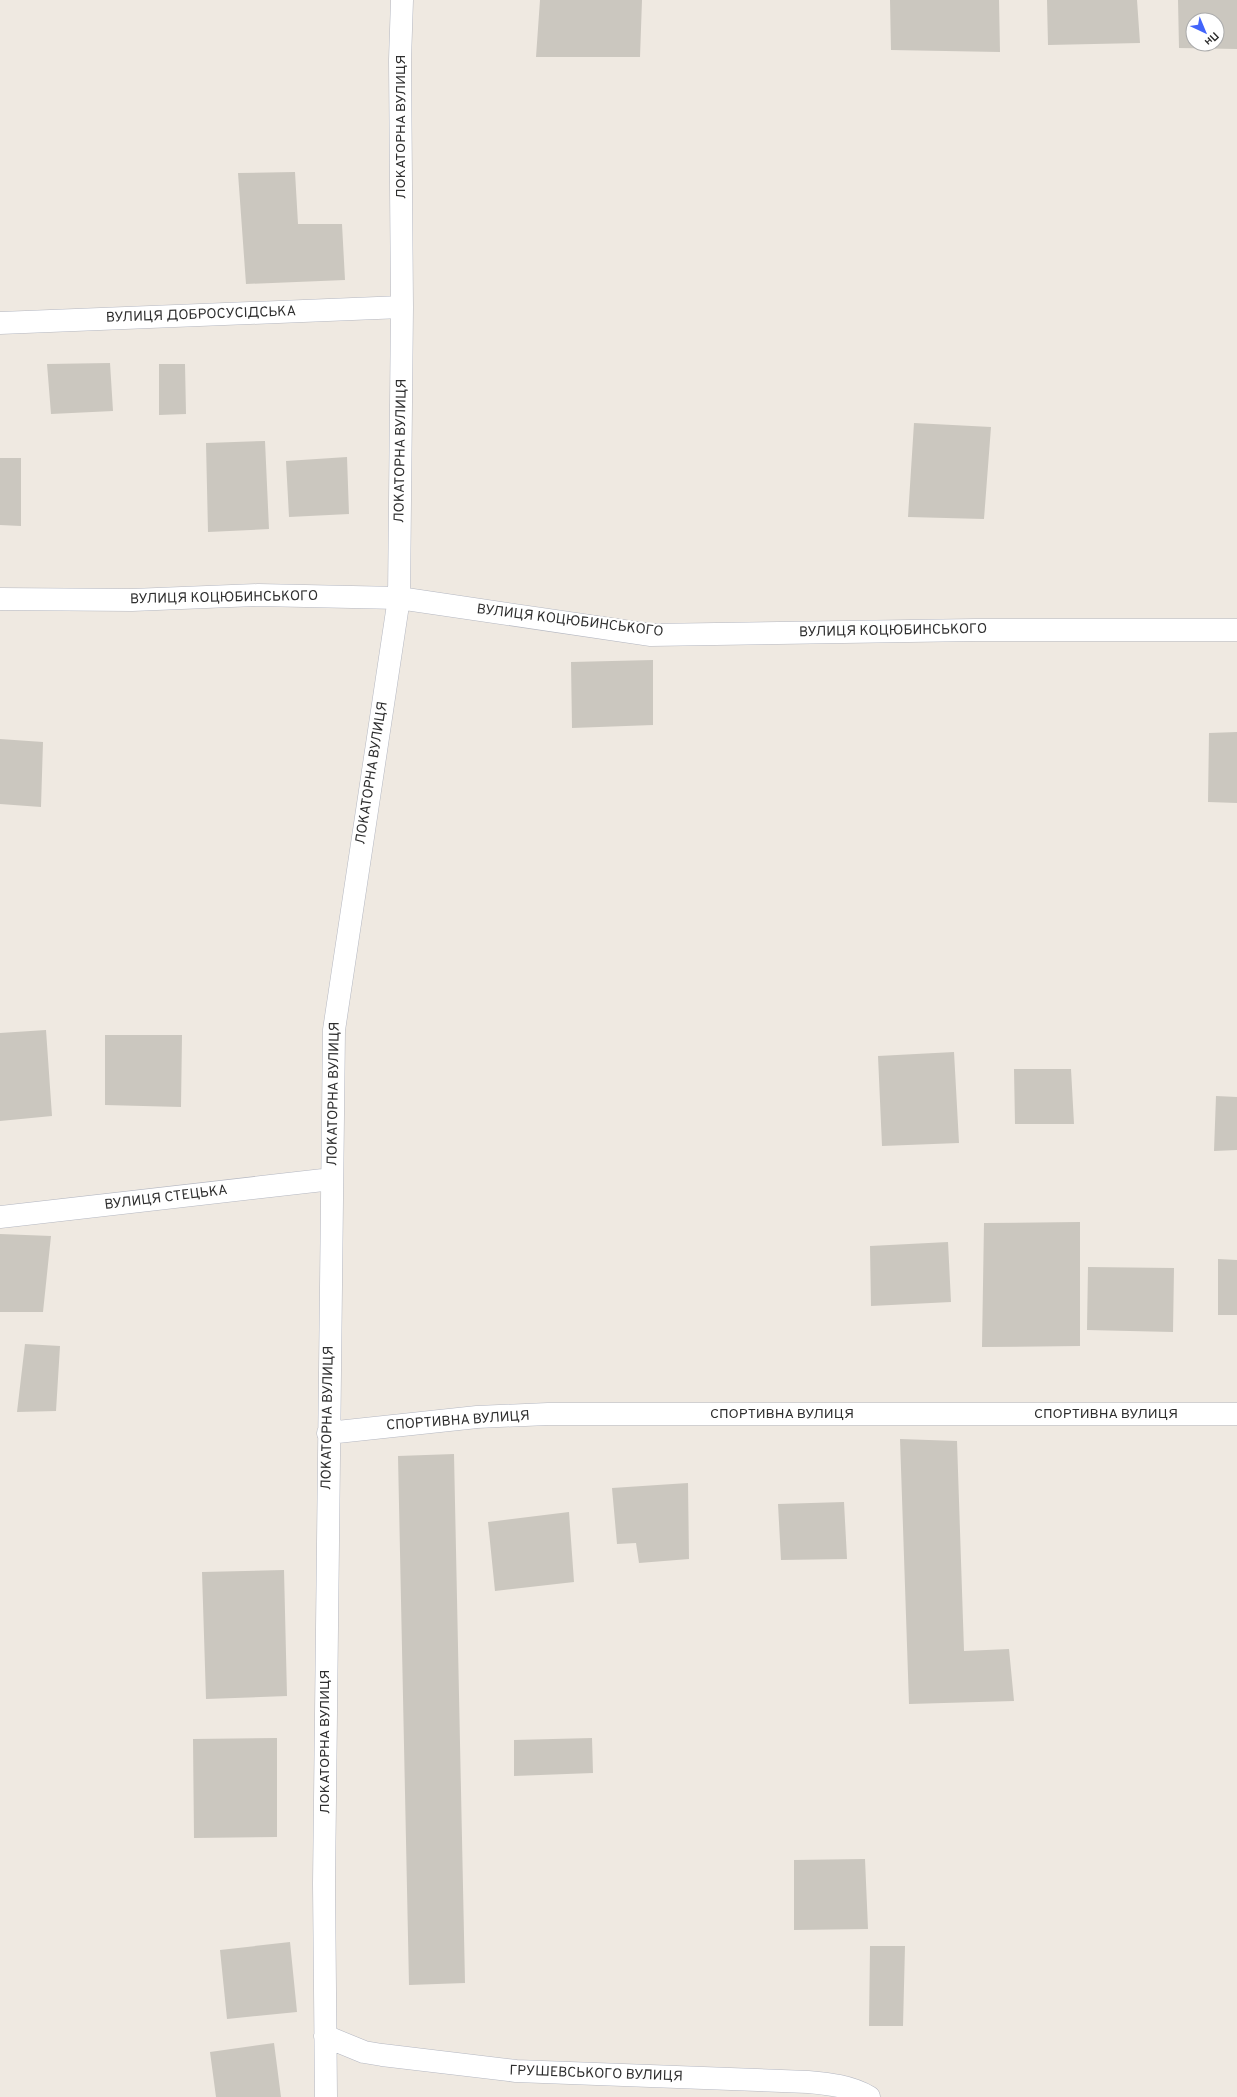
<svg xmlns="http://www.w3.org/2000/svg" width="1237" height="2097" font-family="Overpass,sans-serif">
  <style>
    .building { fill: #cbc7bf; fill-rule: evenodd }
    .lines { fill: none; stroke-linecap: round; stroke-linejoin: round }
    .minor-casing { stroke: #b4b7c1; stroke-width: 23 }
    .minor { stroke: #fff; stroke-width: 22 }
    .labels { text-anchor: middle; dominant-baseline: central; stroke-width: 4; stroke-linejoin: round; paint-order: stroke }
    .street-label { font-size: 14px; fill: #2e2e2e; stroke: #fff }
  </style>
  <rect width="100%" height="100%" fill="#efe9e1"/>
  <path class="building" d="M 540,0 L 642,0 L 640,57 L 536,57 Z
    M 890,0 L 999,0 L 1000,52 L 891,50 Z
    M 1047,0 L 1137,0 L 1140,43 L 1048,45 Z
    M 1178,0 L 1237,0 L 1237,49 L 1179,48 ZM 1193,20 L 1217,20 L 1217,44 L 1193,44 Z
    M 295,172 L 298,224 L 342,224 L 345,280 L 246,284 L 238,173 Z
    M 110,363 L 113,411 L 51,414 L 47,364 Z
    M 159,364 L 185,364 L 186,414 L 159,415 Z
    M 914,423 L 991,427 L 984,519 L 908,517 Z
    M 265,441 L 269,529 L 208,532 L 206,443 Z
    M 347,457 L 349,514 L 289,517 L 286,461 Z
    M 0,458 L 21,458 L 21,526 L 0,525 Z
    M 653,660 L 653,725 L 572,728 L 571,662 Z
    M 1237,732 L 1237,803 L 1208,802 L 1209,733 Z
    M 0,739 L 43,742 L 41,807 L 0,804 Z
    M 46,1030 L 52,1116 L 0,1121 L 0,1033 Z
    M 105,1035 L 182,1035 L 181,1107 L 105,1105 Z
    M 954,1052 L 959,1143 L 882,1146 L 878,1056 Z
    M 1014,1069 L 1071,1069 L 1074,1124 L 1015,1124 Z
    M 1216,1096 L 1237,1097 L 1237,1150 L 1214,1151 Z
    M 1080,1222 L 1080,1346 L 982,1347 L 984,1223 Z
    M 0,1234 L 51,1236 L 43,1312 L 0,1312 Z
    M 948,1242 L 951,1302 L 871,1306 L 870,1246 Z
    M 1218,1259 L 1237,1260 L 1237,1315 L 1218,1315 Z
    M 1088,1267 L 1174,1268 L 1173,1332 L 1087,1330 Z
    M 25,1344 L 60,1346 L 56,1411 L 17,1412 Z
    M 900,1439 L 957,1441 L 964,1651 L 1009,1649 L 1014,1701 L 909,1704 Z
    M 454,1454 L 465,1983 L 409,1985 L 398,1456 Z
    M 688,1483 L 689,1559 L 639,1563 L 636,1543 L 617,1544 L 612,1488 Z
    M 844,1502 L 847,1559 L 781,1560 L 778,1504 Z
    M 569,1512 L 574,1582 L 495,1591 L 488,1522 Z
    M 284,1570 L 287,1696 L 206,1699 L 202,1572 Z
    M 277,1738 L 277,1837 L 194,1838 L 193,1739 Z
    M 592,1738 L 593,1773 L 514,1776 L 514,1740 Z
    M 865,1859 L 868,1929 L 794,1930 L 794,1860 Z
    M 290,1942 L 297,2012 L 227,2019 L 220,1950 Z
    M 870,1946 L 905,1946 L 903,2026 L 869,2026 Z
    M 274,2043 L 281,2097 L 216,2097 L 210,2052 Z"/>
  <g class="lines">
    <g class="minor-casing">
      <path id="minor" d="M 0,323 L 402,307
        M 0,599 L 132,600 L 258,595 L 399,598 L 651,635 L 975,630 L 1237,630
        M 0,1217 L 332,1179
        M 328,1433 L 477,1417 L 548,1414 L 1237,1414
        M 325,2036 L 364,2052 L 382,2055 L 516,2071 L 808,2082 C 830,2084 850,2086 869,2097
        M 326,2097 L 324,1884 L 334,1030 L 399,598 L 402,307 L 400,60 L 402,0"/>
    </g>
    <use href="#minor" class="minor"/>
  </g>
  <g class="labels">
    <g class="street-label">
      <text transform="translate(401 127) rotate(-90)">ЛОКАТОРНА ВУЛИЦЯ</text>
      <text transform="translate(201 315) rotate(-2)">ВУЛИЦЯ ДОБРОСУСІДСЬКА</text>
      <text transform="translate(401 451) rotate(-89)">ЛОКАТОРНА ВУЛИЦЯ</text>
      <text transform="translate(224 598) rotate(-1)">ВУЛИЦЯ КОЦЮБИНСЬКОГО</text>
      <text transform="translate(570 621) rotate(7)">ВУЛИЦЯ КОЦЮБИНСЬКОГО</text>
      <text transform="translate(893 631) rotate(-1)">ВУЛИЦЯ КОЦЮБИНСЬКОГО</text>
      <text transform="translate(372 773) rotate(-81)">ЛОКАТОРНА ВУЛИЦЯ</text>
      <text transform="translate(334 1094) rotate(-89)">ЛОКАТОРНА ВУЛИЦЯ</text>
      <text transform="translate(166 1198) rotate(-7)">ВУЛИЦЯ СТЕЦЬКА</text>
      <text x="782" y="1414">СПОРТИВНА ВУЛИЦЯ</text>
      <text x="1106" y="1414">СПОРТИВНА ВУЛИЦЯ</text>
      <text transform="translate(328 1418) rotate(-89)">ЛОКАТОРНА ВУЛИЦЯ</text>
      <text transform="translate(458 1421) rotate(-4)">СПОРТИВНА ВУЛИЦЯ</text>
      <text transform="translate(325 1742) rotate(-90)">ЛОКАТОРНА ВУЛИЦЯ</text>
      <text transform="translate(596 2074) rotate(2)">ГРУШЕВСЬКОГО ВУЛИЦЯ</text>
    </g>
  </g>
  <g transform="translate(1205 32) rotate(136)"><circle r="19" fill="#ffffff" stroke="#ababab"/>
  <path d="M0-3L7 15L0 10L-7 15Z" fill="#4264fb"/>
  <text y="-6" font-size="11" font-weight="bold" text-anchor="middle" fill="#2e2e2e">Пн</text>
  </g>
</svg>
